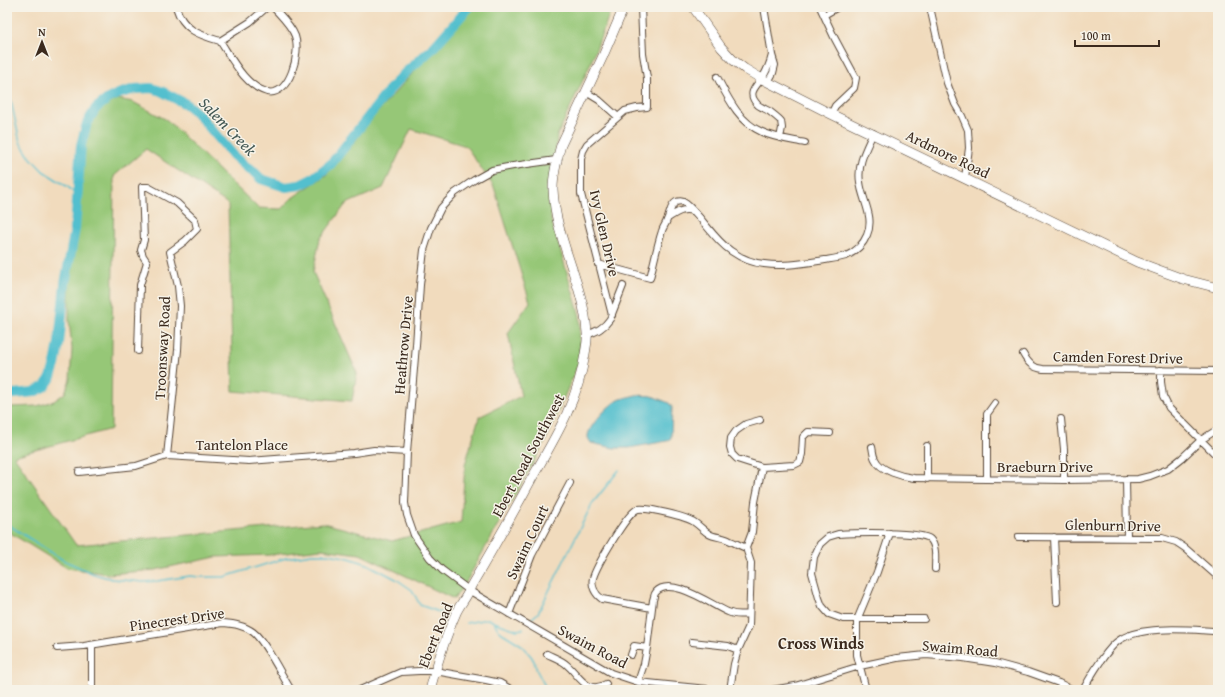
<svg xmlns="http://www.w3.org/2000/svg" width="1225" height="697" font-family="'Gentium Book Plus',serif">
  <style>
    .green { fill: #96c777; stroke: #68784a; fill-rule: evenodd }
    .water { fill: #53bfce; stroke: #477476 }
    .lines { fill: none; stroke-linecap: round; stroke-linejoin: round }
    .stream { stroke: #53bfce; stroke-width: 1.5 }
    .river { stroke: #53bfce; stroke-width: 10 }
    .street-casing { stroke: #564536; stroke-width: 8 }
    .secondary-casing { stroke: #564536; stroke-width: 10 }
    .street { stroke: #fff; stroke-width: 6 }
    .secondary { stroke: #fff; stroke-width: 9 }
    .labels { text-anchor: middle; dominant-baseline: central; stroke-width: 3; stroke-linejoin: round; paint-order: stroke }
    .street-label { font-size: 15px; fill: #3b2a1e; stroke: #f7f3e8 }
    .water-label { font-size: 16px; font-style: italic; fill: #425753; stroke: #f7f3e8 }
    .neighbourhood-label { font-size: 16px; font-weight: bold; fill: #3b2a1e; stroke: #f7f3e8 }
  </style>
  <rect width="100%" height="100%" fill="#f7f3e8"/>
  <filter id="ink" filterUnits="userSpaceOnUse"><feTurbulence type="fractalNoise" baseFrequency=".025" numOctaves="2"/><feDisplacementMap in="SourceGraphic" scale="8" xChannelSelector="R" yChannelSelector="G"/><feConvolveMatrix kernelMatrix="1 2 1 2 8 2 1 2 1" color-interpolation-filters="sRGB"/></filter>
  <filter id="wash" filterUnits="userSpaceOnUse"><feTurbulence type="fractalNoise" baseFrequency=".012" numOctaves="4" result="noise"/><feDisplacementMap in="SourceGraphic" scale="16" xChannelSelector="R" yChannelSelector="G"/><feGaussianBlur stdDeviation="0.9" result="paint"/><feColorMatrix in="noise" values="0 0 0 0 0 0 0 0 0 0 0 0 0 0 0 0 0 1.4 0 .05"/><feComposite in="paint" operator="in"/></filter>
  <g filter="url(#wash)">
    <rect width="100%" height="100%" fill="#f1dbbd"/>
    <path class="green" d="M 472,7 L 612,7 L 590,65 L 557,136 L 551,219 L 580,316 L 580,360 L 545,442 L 466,582 L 454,599 L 360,554 L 321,549 L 270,555 L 216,557 L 155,570 L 108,574 L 67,568 L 7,531 L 7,405 L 10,407 L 37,406 L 54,401 L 65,393 L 70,379 L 72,349 L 69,320 L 69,285 L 77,234 L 85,146 L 90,123 L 101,108 L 118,99 L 133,102 L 167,120 L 258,208 L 281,209 L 292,198 L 326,175 L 352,145 L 372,118 ZM 411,129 L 466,146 L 494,187 L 530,302 L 508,333 L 521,396 L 479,417 L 465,465 L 461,522 L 392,541 L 323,523 L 76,545 L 14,456 L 111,429 L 114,176 L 146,149 L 228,204 L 233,391 L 352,401 L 357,373 L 313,272 L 320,239 L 346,204 L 383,188 Z"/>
    <path class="water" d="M 636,395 L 652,396 L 669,403 L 672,407 L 671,438 L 667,441 L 629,448 L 614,448 L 591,443 C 590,441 588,439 588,437 C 587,428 607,407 615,402 C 621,398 629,397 636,395 Z"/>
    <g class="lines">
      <path class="stream" d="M 7,11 L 10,7
        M 7,83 L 20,142 L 29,156 L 43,171 L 68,187 L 77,196
        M 7,524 L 63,560 L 94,574 L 112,579 L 143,582 L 157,581 L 190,576 L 200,577 L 224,577 L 286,558 L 312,554 L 329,554 L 349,558 L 367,564 L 396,579 L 412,590 L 420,605 L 447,615
        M 531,619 L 538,613 L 592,504 L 619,470
        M 494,622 L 499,631 L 520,644 L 531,656 L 534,661 L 537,671 L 547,690
        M 466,623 L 488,619 L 494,622 L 517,630 L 523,629"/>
      <path class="river" d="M 7,393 L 14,394 L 34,392 L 45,386 L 50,379 L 55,365 L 59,343 L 65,284 L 75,229 L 81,145 L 87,123 L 96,108 L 108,99 L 118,94 L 135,89 L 151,88 L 161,91 L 186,104 L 198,114 L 233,155 L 250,170 L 254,172 L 261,179 L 286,187 L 300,185 L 312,179 L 331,164 L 390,89 L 405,73 L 432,49 L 469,7"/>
    </g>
  </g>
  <g filter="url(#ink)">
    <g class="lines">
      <g class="street-casing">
        <path id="street" d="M 176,7 C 183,30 199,35 220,41 L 250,22 L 267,7
          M 764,7 L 772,55 L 775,65 L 773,73 L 768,82
          M 820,7 L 834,37 L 856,78 L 854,88 L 835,106 L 831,114
          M 930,7 L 947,83 L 955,104 L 962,116 L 968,130 L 969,148 L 965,178
          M 824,15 L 838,7
          M 220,41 C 232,59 245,86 267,92 C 290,97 301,52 295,36 C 291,25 281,16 273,7
          M 772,55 C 770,63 767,71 762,78 C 756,87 746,93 758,105 C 761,107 765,109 769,111 C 773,114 777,117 781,121 L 782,128 L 780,138
          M 717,77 C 728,98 739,122 762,132 C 775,138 791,140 805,143
          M 586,92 L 599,100 L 618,117
          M 556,160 L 513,166 L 492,170 L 474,180 L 455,193 L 441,208 L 431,228 L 424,250 L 420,285 L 416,345 L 407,452 L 405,503 L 407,515 L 414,535 L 430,558 L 442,570 L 470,591 L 611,673 L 638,682 L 717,690
          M 668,218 C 676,213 682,208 692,211
          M 598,264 L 650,278 C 654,262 657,246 662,231 C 663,227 666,224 667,220 C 670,215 670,205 676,202 C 679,201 683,201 685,203 C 702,216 712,238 731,251 C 741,258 753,263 764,264 C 784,267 805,263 825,260 C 831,259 839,258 846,256 C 855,252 863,245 867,235 C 875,217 862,200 860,182 C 857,164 866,149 873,133
          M 612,315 L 581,194 L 581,159 L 583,151 L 587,144 L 625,111 L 637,108 L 647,107 L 647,78 L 643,54 L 641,7
          M 587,335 C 597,331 604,328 610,319 L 623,286
          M 138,351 L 140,285 L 147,262 L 143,256 L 141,250 L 144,240 L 142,187 L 148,187 L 177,203 L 195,220 L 197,229 L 185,241 L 170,252 L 178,286 L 180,306 L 178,350 L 167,456
          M 1023,354 C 1028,363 1033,368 1043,369 L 1218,371
          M 1161,370 L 1161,382 L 1163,396 L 1169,408 L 1218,457
          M 1061,419 L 1064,449 L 1064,480
          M 760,420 L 746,424 L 736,431 L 731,438 L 730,447 L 732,454 L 737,459 L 762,467 L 794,465 L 800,462 L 802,454 L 803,437 L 808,432 L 830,433
          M 872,447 C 873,451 873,456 875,459 C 880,471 903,477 914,478 L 1064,480 L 1138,479 L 1150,476 L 1168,469 L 1182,458 L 1201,440 L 1218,429
          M 79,472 L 136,466 L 167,456 L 249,461 L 354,453 L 374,450 L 407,452
          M 927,479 L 927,446
          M 987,479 L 987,414 L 995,403
          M 1126,479 L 1127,537
          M 1018,537 L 1162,538 L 1176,542 L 1185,548 L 1218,577
          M 1054,537 L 1057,602
          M 746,548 L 752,532 L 755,502 L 762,467
          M 652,608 L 602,599 C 595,594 591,586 593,578 C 596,567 628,511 638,509 C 647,507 687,517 694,522 C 700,526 704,531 709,534 C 714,537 721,537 726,539 C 733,542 739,545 746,548 L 751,563 L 749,626 L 738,650 L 734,664 L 730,690
          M 509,614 L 532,555 L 570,483
          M 924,619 L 843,619 L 829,614 L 822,606 L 819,598 L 812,573 L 814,557 L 820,544 L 828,537 L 838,534 C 852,533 922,531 930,539 C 937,546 935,560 935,569
          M 692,642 L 728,646 L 738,650
          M 57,648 L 84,646 L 223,623 C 233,624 244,625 253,632 C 265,641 282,676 291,690
          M 547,654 C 553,657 562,660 567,665 C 579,675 586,695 606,684
          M 631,655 L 634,646 L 647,648
          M 638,682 L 644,664 L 647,648 L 653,600 C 654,598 654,594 656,592 C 671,575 713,606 728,612 C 734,615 742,615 749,614
          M 92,690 L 92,645
          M 360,690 L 401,672 L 419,671 L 435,671 L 486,680 L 500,683 L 512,690
          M 772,690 L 795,686 L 860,666 L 897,658 L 926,655 L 963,658 L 995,663 L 1028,672 L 1059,683 L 1073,690
          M 866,690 L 857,655 L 857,620 L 877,572 L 890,533
          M 1083,690 C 1091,676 1107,647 1121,639 C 1144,625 1191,630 1218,631"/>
      </g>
      <g class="secondary-casing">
        <path id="secondary" d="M 693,7 L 721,47 L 733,60 L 745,69 L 762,79 L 831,114 L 1137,262 L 1183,279 L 1218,288
          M 430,690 C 437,664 445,638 456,613 C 460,604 468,596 471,586 C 492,550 512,515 532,478 C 555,438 578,401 585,354 C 586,347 588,340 587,333 C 584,284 555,239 553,189 C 553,174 557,159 561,145 L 603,56 L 624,7"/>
      </g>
      <use href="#street" class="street"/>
      <use href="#secondary" class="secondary"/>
    </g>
  </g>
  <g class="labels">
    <g class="street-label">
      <text transform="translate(948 154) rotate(26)">Ardmore Road</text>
      <text transform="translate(605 233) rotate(77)">Ivy Glen Drive</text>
      <text transform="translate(403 345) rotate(-85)">Heathrow Drive</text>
      <text transform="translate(162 348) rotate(-87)">Troonsway Road</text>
      <text transform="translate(1118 357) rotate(1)">Camden Forest Drive</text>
      <text x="242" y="444">Tantelon Place</text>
      <text transform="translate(528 455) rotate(-62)">Ebert Road Southwest</text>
      <text x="1045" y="466">Braeburn Drive</text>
      <text transform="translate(1113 525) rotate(1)">Glenburn Drive</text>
      <text transform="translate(527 542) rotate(-65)">Swaim Court</text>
      <text transform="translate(177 619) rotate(-8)">Pinecrest Drive</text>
      <text transform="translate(435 635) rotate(-68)">Ebert Road</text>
      <text transform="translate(593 646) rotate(28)">Swaim Road</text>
      <text transform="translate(960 648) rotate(5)">Swaim Road</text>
    </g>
    <g class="water-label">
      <text transform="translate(228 126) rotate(46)">Salem Creek</text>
    </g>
    <g class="neighbourhood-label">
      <text x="821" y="643">Cross Winds</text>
    </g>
  </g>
  <rect width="1225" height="697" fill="none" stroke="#f7f3e8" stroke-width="24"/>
  <g transform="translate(42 42)" stroke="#f7f3e8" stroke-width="3" paint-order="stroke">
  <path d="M0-3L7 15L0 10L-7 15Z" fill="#3b2a1e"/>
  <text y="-6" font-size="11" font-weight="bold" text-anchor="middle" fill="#3b2a1e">N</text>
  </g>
  <path d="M1075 40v6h84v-6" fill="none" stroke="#3b2a1e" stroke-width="2"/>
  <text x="1081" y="40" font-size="12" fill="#3b2a1e" stroke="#f7f3e8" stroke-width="3" paint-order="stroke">100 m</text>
</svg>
